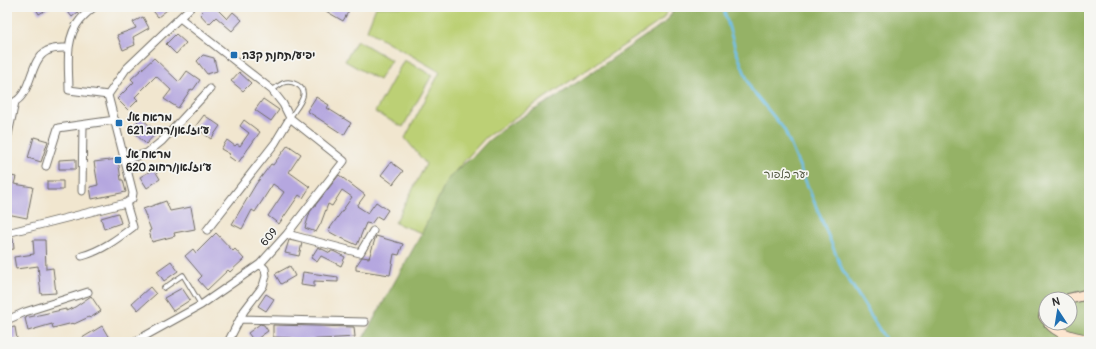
<svg xmlns="http://www.w3.org/2000/svg" width="1096" height="349" font-family="Pangolin,'Playpen Sans Hebrew',sans-serif">
  <style>
    .green { fill: #bcd074; stroke: #747e50 }
    .forest { fill: #95b266; stroke: #606e48; fill-rule: evenodd }
    .lines { fill: none; stroke-linecap: round; stroke-linejoin: round }
    .stream { stroke: #71c2ed; stroke-width: 2.5 }
    .building { fill: #b5a7df }
    .lane-casing { stroke: #706c64; stroke-width: 5.5 }
    .street-casing { stroke: #706c64; stroke-width: 9 }
    .secondary-casing { stroke: #706c64; stroke-width: 12 }
    .lane { stroke: #fff; stroke-width: 3.5 }
    .street { stroke: #fff; stroke-width: 7 }
    .secondary { stroke: #fce5cf; stroke-width: 10 }
    .poi-dot { fill: #1f6fb2; stroke: #f6f6f2; stroke-width: 1.5 }
    .labels { text-anchor: middle; dominant-baseline: central; stroke-width: 3.5; stroke-linejoin: round; paint-order: stroke }
    .poi-label { font-size: 11px; font-weight: bold; fill: #2b2b2b; stroke: #f6f6f2; text-anchor: start }
    .park-label { font-size: 11px; fill: #4f543d; stroke: #f6f6f2 }
    .street-label { font-size: 11px; fill: #2b2b2b; stroke: #f6f6f2 }
  </style>
  <rect width="100%" height="100%" fill="#f6f6f2"/>
  <filter id="ink" filterUnits="userSpaceOnUse"><feTurbulence type="fractalNoise" baseFrequency=".025" numOctaves="2"/><feDisplacementMap in="SourceGraphic" scale="8" xChannelSelector="R" yChannelSelector="G"/><feConvolveMatrix kernelMatrix="1 2 1 2 8 2 1 2 1" color-interpolation-filters="sRGB"/></filter>
  <filter id="wash" filterUnits="userSpaceOnUse"><feTurbulence type="fractalNoise" baseFrequency=".012" numOctaves="4" result="noise"/><feDisplacementMap in="SourceGraphic" scale="16" xChannelSelector="R" yChannelSelector="G"/><feGaussianBlur stdDeviation="0.9" result="paint"/><feColorMatrix in="noise" values="0 0 0 0 0 0 0 0 0 0 0 0 0 0 0 0 0 1.4 0 .05"/><feComposite in="paint" operator="in"/></filter>
  <g filter="url(#wash)">
    <rect width="100%" height="100%" fill="#f1e6cf"/>
    <path class="green" d="M 376,7 L 670,7 L 662,20 L 486,137 L 447,180 L 422,233 L 395,223 L 426,164 L 405,138 L 440,72 L 367,30 Z
      M 357,40 L 391,60 L 379,80 L 345,61 Z
      M 404,60 L 432,75 L 403,127 L 375,112 Z"/>
    <path class="forest" d="M 675,7 L 1089,7 L 1089,342 L 361,342 L 422,233 L 447,180 L 461,166 L 475,155 L 488,141 L 507,126 L 556,97 L 667,21 ZM 1046,299 L 1070,299 L 1070,323 L 1046,323 Z"/>
    <g class="lines">
      <path class="stream" d="M 723,7 L 735,48 L 751,89 L 784,129 L 842,269 L 887,342"/>
    </g>
    <g id="blocks">
      <path class="building" d="M 35,7 L 51,7 L 39,14 Z
        M 64,7 L 84,7 L 72,17 Z
        M 150,7 L 171,7 L 158,17 Z
        M 207,7 L 215,7 L 227,19 L 233,12 L 242,20 L 232,31 L 216,17 L 209,24 L 200,14 Z
        M 319,7 L 351,7 L 343,21 Z
        M 143,17 L 149,28 L 133,37 L 135,45 L 123,50 L 117,35 L 136,28 L 133,22 Z
        M 176,34 L 186,43 L 176,54 L 166,44 Z
        M 203,55 L 214,58 L 217,71 L 207,74 L 197,61 Z
        M 154,58 L 179,82 L 187,71 L 200,80 L 193,90 L 191,89 L 178,108 L 164,99 L 171,90 L 156,76 L 135,97 L 138,100 L 128,110 L 117,99 L 134,82 L 131,79 Z
        M 239,72 L 251,83 L 243,91 L 231,81 Z
        M 316,97 L 329,105 L 327,108 L 351,123 L 344,135 L 307,111 Z
        M 263,99 L 279,110 L 271,121 L 255,110 Z
        M 204,115 L 220,126 L 211,139 L 195,127 Z
        M 141,118 L 157,132 L 146,144 L 130,129 Z
        M 244,120 L 260,132 L 238,163 L 228,156 L 230,154 L 221,149 L 227,140 L 235,146 L 237,144 L 240,146 L 249,133 L 240,126 Z
        M 34,137 L 48,141 L 41,162 L 28,158 Z
        M 288,145 L 301,154 L 289,172 L 310,187 L 303,198 L 299,195 L 279,224 L 268,216 L 284,192 L 273,184 L 255,212 L 252,210 L 242,229 L 232,224 L 256,184 L 271,164 L 273,165 Z
        M 76,159 L 76,169 L 59,169 L 59,160 Z
        M 118,159 L 121,180 L 123,180 L 126,192 L 92,199 L 90,187 L 98,185 L 94,162 Z
        M 391,162 L 403,171 L 393,184 L 381,175 Z
        M 154,169 L 160,179 L 147,188 L 140,177 Z
        M 7,175 L 16,177 L 14,184 L 33,187 L 27,218 L 7,214 Z
        M 339,175 L 365,195 L 357,206 L 368,213 L 376,202 L 388,210 L 382,219 L 377,216 L 371,224 L 366,223 L 357,245 L 337,236 L 328,231 L 352,197 L 342,190 L 332,206 L 328,204 L 321,223 L 316,232 L 305,228 L 310,212 Z
        M 47,181 L 63,181 L 63,190 L 47,190 Z
        M 166,201 L 170,211 L 191,207 L 195,229 L 174,233 L 175,236 L 152,242 L 149,231 L 151,230 L 143,209 Z
        M 118,213 L 121,223 L 104,229 L 101,218 Z
        M 216,233 L 233,251 L 235,249 L 244,259 L 230,272 L 228,270 L 207,290 L 198,280 L 202,276 L 185,256 L 193,249 L 196,253 Z
        M 376,236 L 403,244 L 399,255 L 394,254 L 390,275 L 356,270 L 356,266 L 362,257 L 369,258 Z
        M 13,238 L 14,249 L 7,250 L 7,239 Z
        M 33,240 L 45,240 L 46,269 L 53,268 L 56,293 L 41,294 L 38,266 L 16,269 L 14,257 L 34,254 Z
        M 289,240 L 302,243 L 299,256 L 285,253 Z
        M 318,247 L 330,253 L 331,251 L 333,251 L 345,257 L 341,266 L 321,256 L 317,262 L 311,258 Z
        M 171,261 L 178,271 L 164,281 L 157,271 Z
        M 290,266 L 295,276 L 281,284 L 275,274 Z
        M 303,272 L 338,277 L 338,282 L 314,281 L 314,287 L 301,285 Z
        M 150,287 L 156,294 L 138,310 L 132,303 Z
        M 182,288 L 190,300 L 173,311 L 164,298 Z
        M 266,294 L 274,299 L 266,311 L 258,306 Z
        M 91,296 L 101,311 L 90,318 L 89,317 L 74,324 L 73,323 L 53,328 L 52,324 L 28,331 L 25,318 L 66,309 L 66,311 L 75,307 Z
        M 260,324 L 264,325 L 268,331 L 254,341 L 248,333 Z
        M 273,325 L 354,327 L 355,337 L 305,340 L 305,342 L 292,342 L 292,338 L 273,337 Z
        M 102,326 L 109,338 L 103,342 L 84,342 L 82,338 Z
        M 15,327 L 17,339 L 7,340 L 7,328 Z"/>
    </g>
  </g>
  <g filter="url(#ink)">
    <use href="#blocks" fill-opacity="0" stroke="#706c64" stroke-width="1"/>
    <g class="lines">
      <g class="lane-casing">
        <path id="lane" d="M 272,90 C 276,88 279,85 283,83 C 292,80 305,86 303,96 C 301,104 294,111 290,118
          M 164,288 L 183,275 L 201,305"/>
      </g>
      <g class="street-casing">
        <path id="street" d="M 94,7 C 89,11 84,15 80,20 C 64,39 69,68 69,90 L 108,95
          M 180,18 L 272,90 L 283,104 L 290,118 L 275,143 L 207,230
          M 7,103 C 10,103 14,103 16,101 C 32,91 30,59 47,51 C 54,47 62,48 69,48
          M 7,139 L 15,102
          M 125,160 L 147,153 L 162,141 L 210,89
          M 46,166 L 58,128 L 115,120
          M 82,191 L 83,125
          M 7,233 L 126,203 L 132,199 L 133,193 L 108,95 L 126,69 L 191,7
          M 287,234 L 360,253 L 373,231
          M 82,256 C 101,251 117,239 133,227 L 126,203
          M 240,319 L 365,322
          M 7,320 L 25,312 L 88,292
          M 134,342 L 201,305 L 260,264 L 287,234 L 344,161 L 290,118
          M 228,342 L 244,311 L 263,286 L 266,276 L 265,269 L 260,264"/>
      </g>
      <g class="secondary-casing">
        <path id="secondary" d="M 1068,299 L 1089,294
          M 1046,311 L 1044,316 L 1046,319
          M 1049,323 C 1058,334 1075,338 1089,340"/>
      </g>
      <use href="#lane" class="lane"/>
      <use href="#street" class="street"/>
      <use href="#secondary" class="secondary"/>
    </g>
  </g>
  <g class="poi-dot">
    <rect x="230" y="51" width="8" height="8" rx="2"/>
    <rect x="115" y="119" width="8" height="8" rx="2"/>
    <rect x="114" y="156" width="8" height="8" rx="2"/>
  </g>
  <g class="labels">
    <g class="poi-label">
      <text x="242" y="55">יפיע/תחנת קצה</text>
      <text x="127" y="117">מראח אל<tspan x="127" dy="13">ע׳וזלאן/רחוב 621</tspan></text>
      <text x="126" y="154">מראח אל<tspan x="126" dy="13">ע׳וזלאן/רחוב 620</tspan></text>
    </g>
    <g class="park-label">
      <text x="786" y="174">יער בלפור</text>
    </g>
    <g class="street-label">
      <text transform="translate(269 237) rotate(-49)">609</text>
    </g>
  </g>
  <rect width="1096" height="349" fill="none" stroke="#f6f6f2" stroke-width="24"/>
  <g transform="translate(1058 311) rotate(348)"><circle r="19" fill="#f6f6f2" stroke="#a5a5a2"/>
  <path d="M0-3L7 15L0 10L-7 15Z" fill="#1f6fb2"/>
  <text y="-6" font-size="11" font-weight="bold" text-anchor="middle" fill="#2b2b2b">N</text>
  </g>
</svg>
